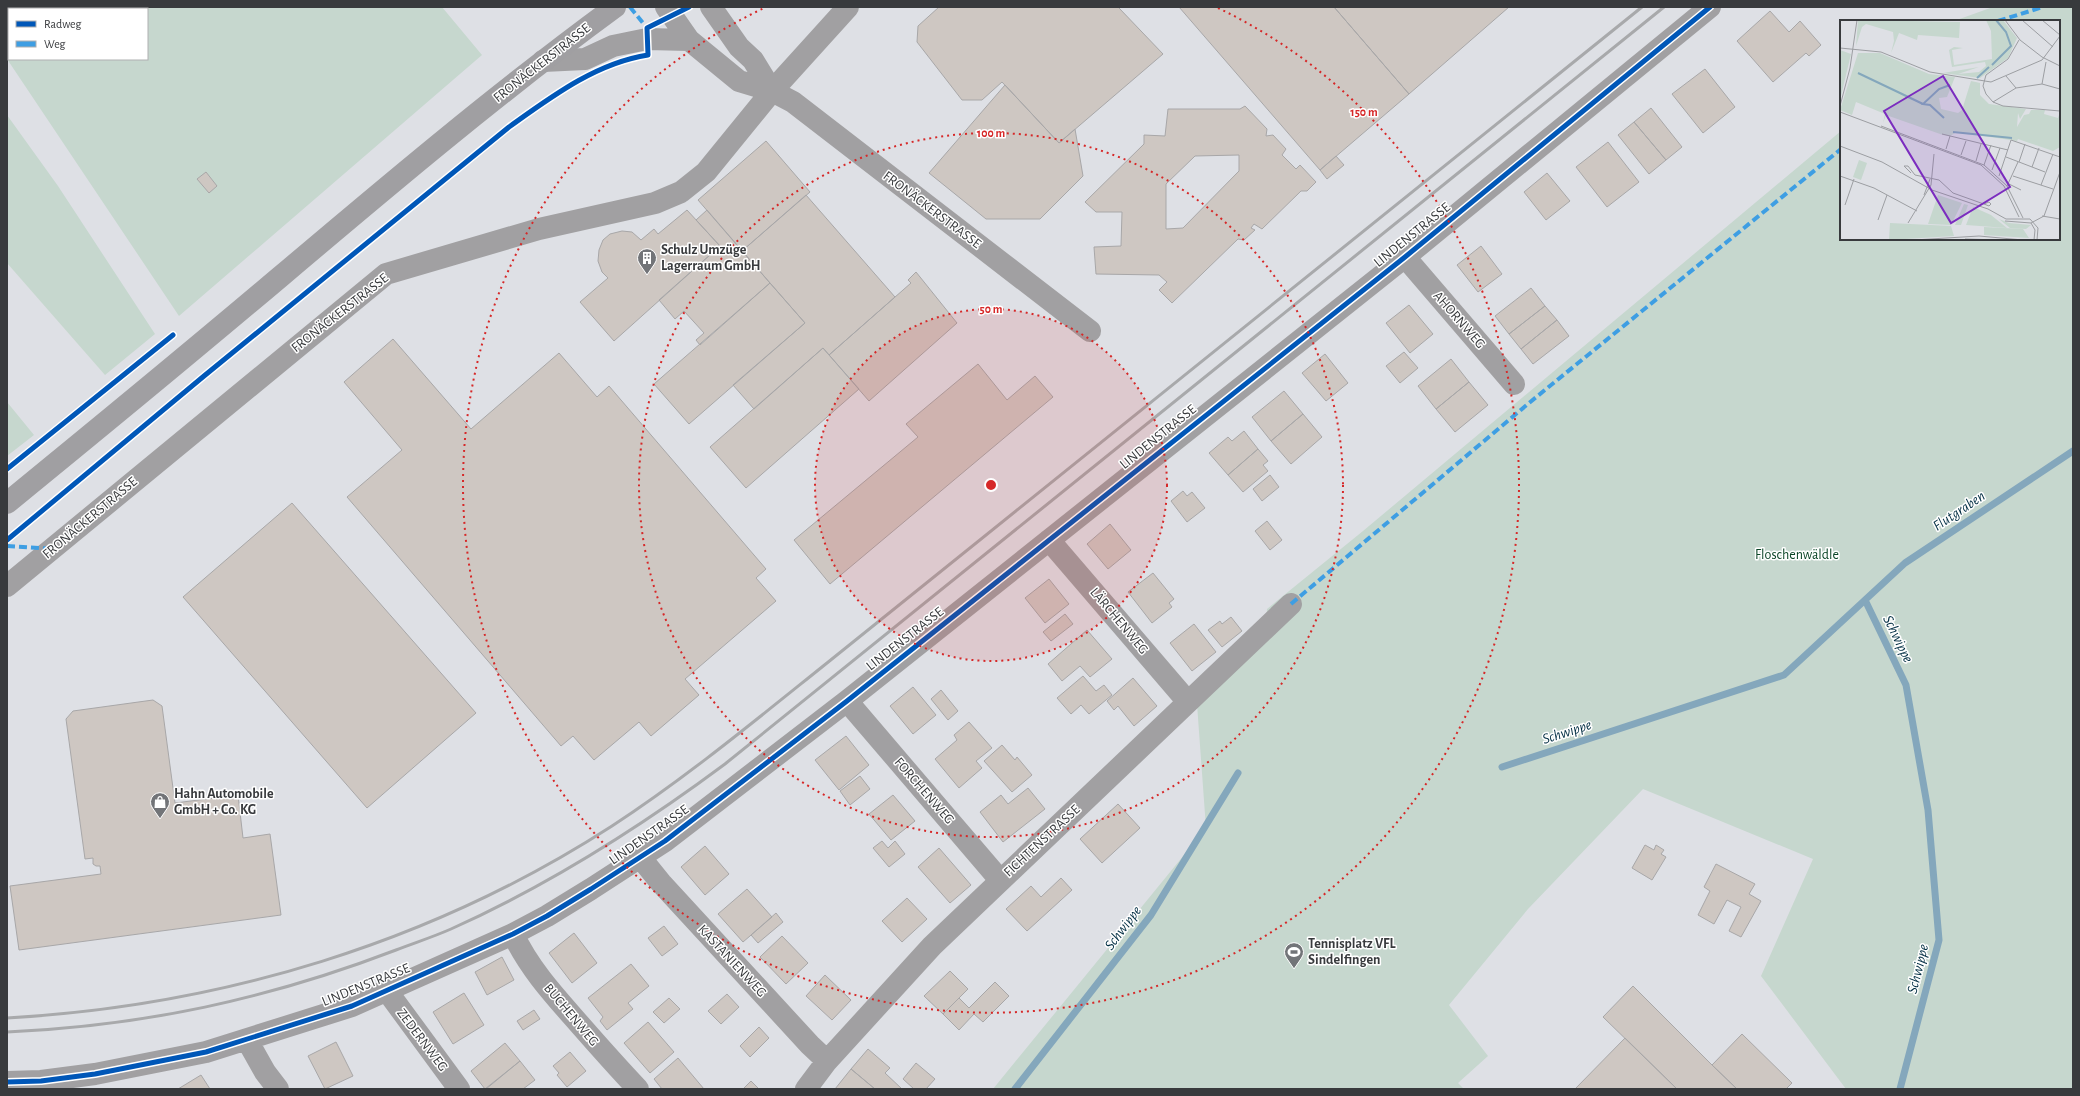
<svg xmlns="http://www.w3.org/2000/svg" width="2080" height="1096" font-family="'Alegreya Sans',sans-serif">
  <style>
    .green { fill: #c6d7ce; fill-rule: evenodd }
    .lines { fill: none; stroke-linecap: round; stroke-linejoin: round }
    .stream { stroke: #84a7bc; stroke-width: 7 }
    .building { fill: #cec7c2; stroke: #a8a7a8; fill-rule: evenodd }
    .minor { stroke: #a1a0a2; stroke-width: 22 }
    .secondary { stroke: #a09fa2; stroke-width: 22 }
    .rail { stroke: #a8a9ab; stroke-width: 3 }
    .quiet { stroke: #3e9ee3; stroke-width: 4; stroke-dasharray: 8 4; stroke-linecap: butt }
    .cycleway-casing { stroke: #fff; stroke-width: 8 }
    .cycleway { stroke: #0057b8; stroke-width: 5 }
    .ring { fill: none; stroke: #d62828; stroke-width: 2; stroke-dasharray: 2 4 }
    .labels { text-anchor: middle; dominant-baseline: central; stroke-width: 3; stroke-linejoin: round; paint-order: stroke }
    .street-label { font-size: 14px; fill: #383a3d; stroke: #fff }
    .poi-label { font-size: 14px; font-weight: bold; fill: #383a3d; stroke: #fff; text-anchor: start }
    .park-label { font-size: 14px; fill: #0a4426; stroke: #fff }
    .water-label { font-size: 15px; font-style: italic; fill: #022e43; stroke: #fff }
    .inset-river { fill: none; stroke: #84a7bc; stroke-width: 2 }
    .inset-road { fill: none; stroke: #9c9ea2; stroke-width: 1 }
    .view { fill: #7b2cbf; fill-opacity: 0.15; stroke: #7b2cbf; stroke-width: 2 }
    .inset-edge { fill: none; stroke: #383a3d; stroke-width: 2 }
    .centre { fill: #d62828; stroke: #fff; stroke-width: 2 }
    .ring-label { font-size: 12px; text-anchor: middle; font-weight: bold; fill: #d62828; stroke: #fff; stroke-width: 3; stroke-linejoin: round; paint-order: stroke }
  </style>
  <rect width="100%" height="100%" fill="#dee0e5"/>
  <path class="green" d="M 7,7 L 442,7 L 482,55 L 179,316 L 7,59 ZM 9,9 L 147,9 L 147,59 L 9,59 Z
    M 1993,7 L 2073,7 L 2073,1089 L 1846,1089 L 1761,976 L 1813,859 L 1643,789 L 1528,909 L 1449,1005 L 1488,1056 L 1458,1083 L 1464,1089 L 993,1089 L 1206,828 L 1197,704 L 1266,624 L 1267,609 L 1363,531 L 1841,131 L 1841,239 L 2059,239 L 2059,21 L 1954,21 Z
    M 7,115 L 58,186 L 155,334 L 105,375 L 7,263 Z
    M 7,402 L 34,435 L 7,456 Z"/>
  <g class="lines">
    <path class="stream" d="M 1865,600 L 1905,563 L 2073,451
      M 1502,767 L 1784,675 L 1865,600 L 1906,685 L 1928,810 L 1939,940 L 1900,1089
      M 1015,1089 L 1151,915 L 1238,773"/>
  </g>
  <path class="building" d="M 939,7 L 1120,7 L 1119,8 L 1163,54 L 1059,143 L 1002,82 L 982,100 L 962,100 L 917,42 L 918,26 Z
    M 1179,7 L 1334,7 L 1409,94 L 1320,170 Z
    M 1334,7 L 1509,7 L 1409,94 Z
    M 1770,11 L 1789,32 L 1800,21 L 1821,45 L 1809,56 L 1806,53 L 1773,82 L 1737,41 Z
    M 1705,69 L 1735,107 L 1703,133 L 1672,94 Z
    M 1005,85 L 1059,143 L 1075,129 L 1083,176 L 1040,219 L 986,219 L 929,173 Z
    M 1245,106 L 1267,129 L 1266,136 L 1273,135 L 1286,149 L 1282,155 L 1296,169 L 1300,165 L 1316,182 L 1307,191 L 1301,191 L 1262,229 L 1254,224 L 1251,228 L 1255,230 L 1244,240 L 1238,239 L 1172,303 L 1159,290 L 1167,282 L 1159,275 L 1096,274 L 1094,247 L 1121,246 L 1122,212 L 1096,212 L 1085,202 L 1144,144 L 1144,135 L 1165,136 L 1168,109 L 1240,109 ZM 1239,155 L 1239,171 L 1183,228 L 1166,229 L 1166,184 L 1195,156 Z
    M 1651,108 L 1682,147 L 1666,160 L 1634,122 Z
    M 1634,122 L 1666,160 L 1649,174 L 1618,135 Z
    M 766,141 L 810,192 L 742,251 L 698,200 Z
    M 1608,142 L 1639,182 L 1607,207 L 1576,167 Z
    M 1336,156 L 1344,165 L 1327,179 L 1320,170 Z
    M 206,172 L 217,186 L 209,193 L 197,179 Z
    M 1547,173 L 1570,201 L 1546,220 L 1524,192 Z
    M 806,195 L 895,297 L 829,355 L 823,348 L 754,409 L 733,385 L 805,323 L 742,251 Z
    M 687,210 L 720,246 L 614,341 L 580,302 L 608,278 L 602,272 L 598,261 L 599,250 L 603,240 L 610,234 L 622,231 L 632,232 L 641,240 L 654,229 L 658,234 Z
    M 707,210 L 770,283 L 700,345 L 696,340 L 704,333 L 684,311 L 675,319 L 659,300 L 720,246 L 696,220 Z
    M 1481,246 L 1502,274 L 1478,292 L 1457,265 Z
    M 916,272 L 957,323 L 869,401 L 829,355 L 911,283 L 908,280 Z
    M 770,283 L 805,323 L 689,424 L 654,384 Z
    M 1531,288 L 1545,306 L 1509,334 L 1495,316 Z
    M 1409,305 L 1433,334 L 1410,353 L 1386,323 Z
    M 1545,306 L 1557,320 L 1521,349 L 1509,334 Z
    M 1557,320 L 1569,336 L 1533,364 L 1521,349 Z
    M 393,339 L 471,429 L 559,353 L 597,397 L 609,386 L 766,569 L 756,578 L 776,601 L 685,679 L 699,695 L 651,736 L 639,722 L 594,760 L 573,736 L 561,746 L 347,497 L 402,450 L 344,382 Z
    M 823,348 L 859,389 L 746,488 L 710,447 Z
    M 1404,352 L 1418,368 L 1400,383 L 1386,366 Z
    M 1325,354 L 1348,383 L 1326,401 L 1302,373 Z
    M 1451,359 L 1469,382 L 1436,409 L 1418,386 Z
    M 978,364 L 1007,400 L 1035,376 L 1053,397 L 830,584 L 794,540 L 918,437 L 906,424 Z
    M 1469,382 L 1488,405 L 1455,432 L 1436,409 Z
    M 1284,391 L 1303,414 L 1271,441 L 1252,417 Z
    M 1303,414 L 1322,437 L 1291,464 L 1271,441 Z
    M 1244,431 L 1258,449 L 1228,475 L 1209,453 L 1228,437 L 1232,441 Z
    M 1258,449 L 1268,461 L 1263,465 L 1268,471 L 1243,492 L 1228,475 Z
    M 1270,475 L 1279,487 L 1262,501 L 1253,489 Z
    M 1183,491 L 1187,496 L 1192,492 L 1205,508 L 1187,522 L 1171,501 Z
    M 292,503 L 476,713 L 367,808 L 183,597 Z
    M 1267,521 L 1282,540 L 1270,550 L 1255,531 Z
    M 1110,524 L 1131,550 L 1108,569 L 1087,544 Z
    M 1153,573 L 1174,599 L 1169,603 L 1172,607 L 1152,623 L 1128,592 Z
    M 1049,579 L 1069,604 L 1045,623 L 1025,598 Z
    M 1065,614 L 1073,624 L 1051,641 L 1043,632 Z
    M 1231,617 L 1242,631 L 1222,647 L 1208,630 L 1220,621 L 1222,624 Z
    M 1194,624 L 1216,652 L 1192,671 L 1170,643 Z
    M 1087,630 L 1112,659 L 1090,677 L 1080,666 L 1062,681 L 1048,664 Z
    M 1083,676 L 1096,691 L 1104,685 L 1112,695 L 1089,714 L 1081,705 L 1071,714 L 1057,698 Z
    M 1133,678 L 1157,706 L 1134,726 L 1118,706 L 1114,710 L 1107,701 Z
    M 913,687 L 936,715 L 913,734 L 890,706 Z
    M 941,690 L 958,711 L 948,720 L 931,699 Z
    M 153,700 L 162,706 L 175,803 L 238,795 L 243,838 L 270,834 L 281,915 L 19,950 L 10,886 L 101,874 L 100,866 L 96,866 L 93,864 L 93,858 L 85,859 L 66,719 L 73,711 Z
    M 969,722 L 992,748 L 976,761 L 982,768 L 959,788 L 935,759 L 957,740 L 954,735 Z
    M 846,736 L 869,765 L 839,790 L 815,760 Z
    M 1002,745 L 1015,760 L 1017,757 L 1032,775 L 1012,792 L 984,761 Z
    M 860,776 L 870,789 L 850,805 L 840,791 Z
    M 1028,788 L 1045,809 L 1003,842 L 980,812 L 1001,795 L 1008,804 Z
    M 893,795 L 915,821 L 891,840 L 869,814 Z
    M 1118,804 L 1140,828 L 1102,863 L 1080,839 Z
    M 882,841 L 888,848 L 895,841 L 905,854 L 889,867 L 873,848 Z
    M 1645,845 L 1654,850 L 1656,845 L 1664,850 L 1661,854 L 1666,857 L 1652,880 L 1632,868 Z
    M 705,846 L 729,874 L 705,895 L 681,867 Z
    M 939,848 L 971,885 L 950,903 L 918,867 Z
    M 1716,864 L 1755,884 L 1749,894 L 1761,901 L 1741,937 L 1729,931 L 1741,907 L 1727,900 L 1714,924 L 1698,915 L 1710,891 L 1704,887 Z
    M 1061,878 L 1072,890 L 1027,931 L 1006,909 L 1031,886 L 1041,897 Z
    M 747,889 L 772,917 L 743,942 L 718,914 Z
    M 907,898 L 927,919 L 902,942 L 882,921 Z
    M 776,913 L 783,922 L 758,943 L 751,935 Z
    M 664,926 L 678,944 L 662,956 L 648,938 Z
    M 574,933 L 597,963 L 572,983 L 549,953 Z
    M 782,936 L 808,963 L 786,984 L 760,957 Z
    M 502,957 L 514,980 L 487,995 L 475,972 Z
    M 631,964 L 649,986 L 628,1003 L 633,1009 L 607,1030 L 600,1021 L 603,1017 L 588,998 Z
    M 950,971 L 968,989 L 943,1014 L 924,996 Z
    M 825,975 L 851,1000 L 832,1020 L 806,996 Z
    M 995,982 L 1009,996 L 983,1022 L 974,1014 L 959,1030 L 943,1014 L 959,998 L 969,1008 Z
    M 1633,986 L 1712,1065 L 1737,1089 L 1677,1089 L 1603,1017 Z
    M 464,993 L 484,1025 L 453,1044 L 433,1012 Z
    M 727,994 L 739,1007 L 721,1024 L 708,1011 Z
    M 669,998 L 680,1009 L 664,1023 L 653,1012 Z
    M 534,1010 L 540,1019 L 523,1030 L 517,1021 Z
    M 648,1022 L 674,1052 L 650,1073 L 624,1043 Z
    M 759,1027 L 769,1038 L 750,1057 L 740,1046 Z
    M 1742,1034 L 1792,1083 L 1786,1089 L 1737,1089 L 1712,1065 Z
    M 1625,1038 L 1677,1089 L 1575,1089 Z
    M 336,1042 L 353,1076 L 325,1089 L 308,1056 Z
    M 505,1043 L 520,1061 L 485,1089 L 471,1071 Z
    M 868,1049 L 890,1068 L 885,1073 L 902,1089 L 875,1089 L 851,1069 Z
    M 570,1052 L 586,1071 L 567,1087 L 557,1075 L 559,1073 L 553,1066 Z
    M 678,1058 L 704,1089 L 662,1089 L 654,1079 Z
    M 520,1061 L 535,1080 L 523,1089 L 486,1089 Z
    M 916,1063 L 935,1079 L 926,1089 L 914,1089 L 903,1079 Z
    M 851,1069 L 875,1089 L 835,1089 Z
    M 201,1075 L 210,1089 L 178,1089 Z
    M 751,1081 L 759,1089 L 743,1089 Z"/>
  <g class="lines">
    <path class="minor" d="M 666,7 L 689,40 L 739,81 L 772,91 L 793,102 L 1090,331
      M 711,7 L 739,47 L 753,60 L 772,91
      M 543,61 L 585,59 L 613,46 L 647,39 L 689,40
      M 1405,257 L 1514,384
      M 1049,540 L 1188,702
      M 7,586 L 386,274 L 539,229 L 655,203 L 681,192 L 706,172 L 772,91 L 848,7
      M 847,701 L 1000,880
      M 640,857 L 661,883 L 810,1045 L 827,1061
      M 513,934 C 528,966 551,992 574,1018 C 595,1042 616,1066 638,1089
      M 387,991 L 459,1089
      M 247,1040 L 265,1072 L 278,1089
      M 7,1082 L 41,1081 L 95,1074 L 206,1052 L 352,1006 L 513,934 L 547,916 L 591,889 L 665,841 L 847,701 L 1405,257 L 1710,7
      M 806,1089 L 827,1061 L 932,946 L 1291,604"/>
    <path class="secondary" d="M 7,503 C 99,428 190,353 280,277 C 390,184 499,92 615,7"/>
    <path class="rail" d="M 7,1018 C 221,1006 431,943 612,826 C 687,777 757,719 827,663 L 1642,7
      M 7,1032 C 144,1026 268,999 396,950 C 414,943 433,937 451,929 C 549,885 639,828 725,764 L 1664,7"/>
    <path class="quiet" d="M 630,7 L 647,28
      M 1998,21 L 2043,7
      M 7,546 L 53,549
      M 1291,604 L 1529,403 L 1841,149"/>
    <g class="cycleway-casing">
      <path id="cycleway" d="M 7,469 L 173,335
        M 7,540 L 204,376 L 509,127 C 551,97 596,63 648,55 L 647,28 L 689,7
        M 7,1082 L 41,1081 L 95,1074 L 206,1052 L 352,1006 L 513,934 L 547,916 L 591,889 L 665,841 L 847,701 L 1405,257 L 1710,7"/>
    </g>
    <use href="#cycleway" class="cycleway"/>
  </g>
  <circle cx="991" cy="485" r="176" fill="#d62828" fill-opacity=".12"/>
  <g class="ring">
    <circle cx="991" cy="485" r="176"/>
    <circle cx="991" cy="485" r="352"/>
    <path d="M1218 8A528 528 0 1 1 764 8"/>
  </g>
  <defs>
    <g id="building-pin" transform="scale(1)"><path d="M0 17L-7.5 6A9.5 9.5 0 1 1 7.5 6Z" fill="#727478" stroke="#fff"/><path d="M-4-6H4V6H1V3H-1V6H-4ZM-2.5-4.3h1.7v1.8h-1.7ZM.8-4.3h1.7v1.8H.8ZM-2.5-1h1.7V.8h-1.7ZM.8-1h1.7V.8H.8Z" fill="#fff"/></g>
    <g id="shop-pin" transform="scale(1)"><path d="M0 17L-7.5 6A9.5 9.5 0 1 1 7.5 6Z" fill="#727478" stroke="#fff"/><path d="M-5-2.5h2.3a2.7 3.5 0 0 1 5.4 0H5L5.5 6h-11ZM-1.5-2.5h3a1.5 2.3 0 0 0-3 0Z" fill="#fff"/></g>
    <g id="stadium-pin" transform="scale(1)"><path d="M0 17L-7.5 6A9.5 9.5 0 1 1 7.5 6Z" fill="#727478" stroke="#fff"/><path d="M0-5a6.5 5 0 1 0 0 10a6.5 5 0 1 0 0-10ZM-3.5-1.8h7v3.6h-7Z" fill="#fff"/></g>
  </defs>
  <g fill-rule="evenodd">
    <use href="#building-pin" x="647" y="258"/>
    <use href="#shop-pin" x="160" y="802"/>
    <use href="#stadium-pin" x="1294" y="952"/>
  </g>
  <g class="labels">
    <g class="street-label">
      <text transform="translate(542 63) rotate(-38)">FRONÄCKERSTRASSE</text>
      <text transform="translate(932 210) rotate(37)">FRONÄCKERSTRASSE</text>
      <text transform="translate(1412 235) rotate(-39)">LINDENSTRASSE</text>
      <text transform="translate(340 313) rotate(-38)">FRONÄCKERSTRASSE</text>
      <text transform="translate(1459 320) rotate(49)">AHORNWEG</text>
      <text transform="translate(1158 437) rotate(-39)">LINDENSTRASSE</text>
      <text transform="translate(90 518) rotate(-40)">FRONÄCKERSTRASSE</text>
      <text transform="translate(1119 621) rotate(50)">LÄRCHENWEG</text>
      <text transform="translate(905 639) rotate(-38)">LINDENSTRASSE</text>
      <text transform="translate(924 791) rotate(49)">FORCHENWEG</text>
      <text transform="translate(649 835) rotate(-35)">LINDENSTRASSE</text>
      <text transform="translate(1042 841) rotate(-43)">FICHTENSTRASSE</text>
      <text transform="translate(732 961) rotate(47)">KASTANIENWEG</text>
      <text transform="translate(366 985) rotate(-22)">LINDENSTRASSE</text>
      <text transform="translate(571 1015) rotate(50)">BUCHENWEG</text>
      <text transform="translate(422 1040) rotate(53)">ZEDERNWEG</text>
    </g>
    <g class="poi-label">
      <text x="661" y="250">Schulz Umzüge<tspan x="661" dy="16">Lagerraum GmbH</tspan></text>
      <text x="174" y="794">Hahn Automobile<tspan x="174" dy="16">GmbH + Co. KG</tspan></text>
      <text x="1308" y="944">Tennisplatz VFL<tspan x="1308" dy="16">Sindelfingen</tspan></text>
    </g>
    <g class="park-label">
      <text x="1797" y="555">Floschenwäldle</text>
    </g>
    <g class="water-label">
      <text transform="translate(1959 511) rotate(-34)">Flutgraben</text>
      <text transform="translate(1898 639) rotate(64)">Schwippe</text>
      <text transform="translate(1567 732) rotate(-18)">Schwippe</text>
      <text transform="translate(1123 928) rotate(-53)">Schwippe</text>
      <text transform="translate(1918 969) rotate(-76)">Schwippe</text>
    </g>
  </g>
  <g transform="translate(1840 20)">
    <rect width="220" height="220" fill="#dee0e5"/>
    <path d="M 18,0 L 120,2 L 119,18 L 78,15 L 77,20 L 59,13 L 51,33 L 54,21 L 53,12 L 26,4 L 22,7 L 16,26 ZM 146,0 L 163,0 L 177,18 L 168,38 L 140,58 L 103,53 L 139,47 L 118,54 L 139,52 L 146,46 L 145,42 L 112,47 L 109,30 L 114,27 L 123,28 L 112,30 L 114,45 L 152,39 L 151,11 ZM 0,30 L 11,34 L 0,80 ZM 18,33 L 40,33 L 89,54 L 115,57 L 107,77 L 99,78 L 101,89 L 118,93 L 122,90 L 131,61 L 140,63 L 140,75 L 149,84 L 186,89 L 180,99 L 178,93 L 177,107 L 184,95 L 189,94 L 191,90 L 205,90 L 204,94 L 218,98 L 220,92 L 220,127 L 213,131 L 178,119 L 177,121 L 117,112 L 110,116 L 103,115 L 46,95 L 43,103 L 45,94 L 16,82 L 12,95 L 0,90 ZM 19,140 L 27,143 L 21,160 L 13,157 ZM 98,175 L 122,183 L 111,205 L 88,204 ZM 124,184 L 128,185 L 121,205 L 115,205 ZM 133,187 L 151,195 L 167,208 L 126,205 ZM 159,199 L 169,203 L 191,205 L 186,209 L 170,208 ZM 50,203 L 111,206 L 114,216 L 49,220 ZM 144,207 L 183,209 L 189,218 L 144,215 Z" fill="#c6d7ce"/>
    <path class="inset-river" d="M 152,45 L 171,26 L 166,12 L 156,0M 18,53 L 83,84M 137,58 L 149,47M 104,98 L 90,85 L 83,84 L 99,69 L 110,65M 113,112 L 172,118"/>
    <path class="inset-road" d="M 165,0 L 180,20 L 202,37 L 220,46M 182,0 L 213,27M 202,0 L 220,15M 179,20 L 168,39 L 146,55 L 143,66 L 146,74 L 153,82 L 163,86 L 220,91M 0,28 L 41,32 L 90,52 L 151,62 L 202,40 L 220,16M 166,56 L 176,68M 202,64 L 206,42M 153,82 L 176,68 L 202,64 L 220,69M 0,86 L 10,48 L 17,0M 0,92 L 141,145 L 164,166 L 179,197M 41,106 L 144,145 L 167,166 L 183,198M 102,114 L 168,130M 0,126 L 42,142 L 92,170 L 148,189 L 166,199 L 190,199 L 198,208 L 197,220M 106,129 L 110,116M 121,135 L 126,121M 166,137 L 205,152M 136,141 L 141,124M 179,142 L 185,124M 144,145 L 151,125M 192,147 L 199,128M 152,150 L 160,128M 71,153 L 64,146 L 68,146 L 75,155 L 99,160 L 113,173 L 141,183 L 144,184 L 149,186 L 151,184 L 149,182 L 144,184M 0,156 L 34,168 L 77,191M 159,156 L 171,120 L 220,137M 173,156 L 213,169M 169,164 L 181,170M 201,165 L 213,134M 167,166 L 178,142M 84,175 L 90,159M 5,185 L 14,159M 202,196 L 220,199M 38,200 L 47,175M 165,201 L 191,203M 68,203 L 91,165 L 94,134M 191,203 L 204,196 L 220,152M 191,203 L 195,210 L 194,220M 125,219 L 161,220M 74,220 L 139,216 L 183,220"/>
    <path class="view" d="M 103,56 L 170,167 L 111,203 L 44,91 Z"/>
    <rect width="220" height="220" class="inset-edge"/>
  </g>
  <circle cx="991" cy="485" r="6" class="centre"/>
  <g class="ring-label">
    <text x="1364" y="116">150 m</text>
    <text x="991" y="137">100 m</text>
    <text x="991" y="313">50 m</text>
  </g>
  <rect width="2080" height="1096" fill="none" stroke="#383a3d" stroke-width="16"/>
  <rect x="8" y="8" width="140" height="52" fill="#ffffff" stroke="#afb0b1"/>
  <rect x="16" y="21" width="20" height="6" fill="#0057b8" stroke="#afb0b1"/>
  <text x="44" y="28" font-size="12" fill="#383a3d">Radweg</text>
  <rect x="16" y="41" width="20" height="6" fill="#3e9ee3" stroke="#afb0b1"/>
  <text x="44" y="48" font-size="12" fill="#383a3d">Weg</text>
</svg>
